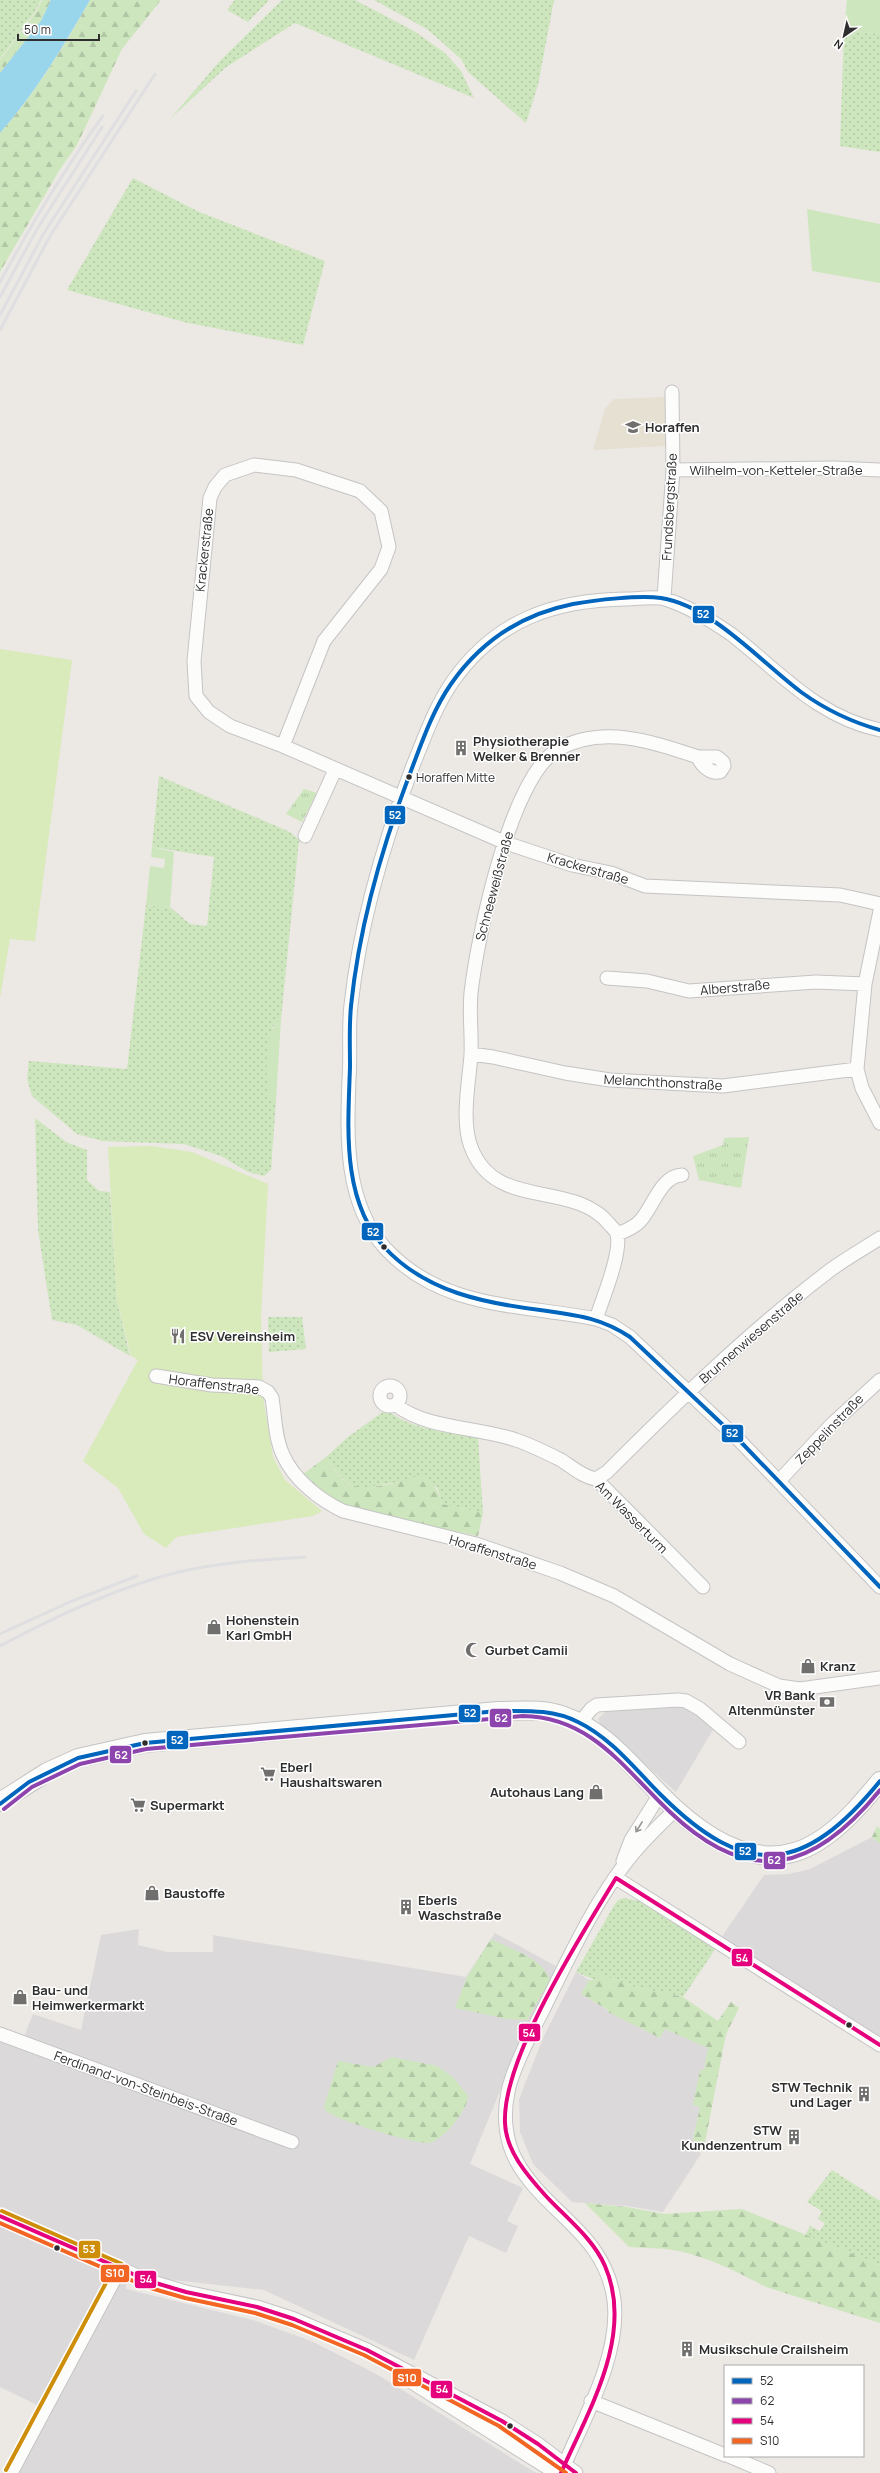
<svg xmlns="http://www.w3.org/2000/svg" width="880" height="2473" font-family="Manrope,sans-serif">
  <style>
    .industrial { fill: #dcd9db }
    .education { fill: #e6e0d3 }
    .grass { fill: url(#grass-dots) }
    .forest { fill: url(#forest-firs) }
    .park { fill: url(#park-tufts) }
    .garden { fill: #cee6be }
    .pitch { fill: #d9eabb }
    .water { fill: #99d6ec }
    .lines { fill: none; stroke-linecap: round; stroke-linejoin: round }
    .street-casing { stroke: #c5c4c5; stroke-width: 15 }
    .secondary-casing { stroke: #c5c4c5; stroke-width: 20 }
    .street { stroke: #fcfcfb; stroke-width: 13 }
    .secondary { stroke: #fcfcfb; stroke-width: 18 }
    .rail { stroke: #dfdfe1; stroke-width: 3 }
    .bus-1-casing { stroke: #fff; stroke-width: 7 }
    .bus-2-casing { stroke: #fff; stroke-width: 7 }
    .bus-3-casing { stroke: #fff; stroke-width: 7 }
    .bus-4-casing { stroke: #fff; stroke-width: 7 }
    .bus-5-casing { stroke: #fff; stroke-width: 7 }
    .bus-1 { stroke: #0065bd; stroke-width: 4 }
    .bus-2 { stroke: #8e44ad; stroke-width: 4 }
    .bus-3 { stroke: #e5007d; stroke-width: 4 }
    .bus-4 { stroke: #f26522; stroke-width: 4 }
    .bus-5 { stroke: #cf8e09; stroke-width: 4 }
    .oneway { stroke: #959594 }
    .bus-dot { fill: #2e2e2e; stroke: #fff; stroke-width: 1.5 }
    .labels { text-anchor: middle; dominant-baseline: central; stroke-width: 3; stroke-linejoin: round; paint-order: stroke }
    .bus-label { font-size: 12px; fill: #2e2e2e; stroke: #fff; text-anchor: start }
    .poi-label { font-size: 13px; font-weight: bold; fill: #2e2e2e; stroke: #fff; text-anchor: start }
    .street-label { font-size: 13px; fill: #2e2e2e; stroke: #fff }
    .line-badge { stroke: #fff; stroke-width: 1.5 }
    .badge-label { font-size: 11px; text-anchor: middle; font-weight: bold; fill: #fff }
  </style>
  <defs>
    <pattern id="grass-dots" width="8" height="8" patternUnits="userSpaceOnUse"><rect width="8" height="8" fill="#cee6be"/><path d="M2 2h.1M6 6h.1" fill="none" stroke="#b1c6a4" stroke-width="1.8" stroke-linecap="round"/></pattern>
    <pattern id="forest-firs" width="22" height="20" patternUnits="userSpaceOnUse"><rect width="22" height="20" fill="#cee6be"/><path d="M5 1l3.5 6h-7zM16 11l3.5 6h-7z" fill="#b1c6a4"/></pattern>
    <pattern id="park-tufts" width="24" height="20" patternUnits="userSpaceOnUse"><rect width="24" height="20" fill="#cee6be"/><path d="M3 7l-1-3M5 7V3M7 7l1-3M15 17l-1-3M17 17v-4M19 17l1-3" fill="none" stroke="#b1c6a4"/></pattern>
  </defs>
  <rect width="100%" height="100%" fill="#ece8e4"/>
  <path class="industrial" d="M 678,1700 L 717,1723 L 676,1792 L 602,1727 L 598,1719 L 606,1711 Z
    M 872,1837 L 880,1844 L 880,2040 L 721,1938 L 764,1875 L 789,1874 L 810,1869 Z
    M 139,1929 L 138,1945 L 167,1952 L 213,1952 L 213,1935 L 466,1977 L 495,1933 L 563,1970 L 518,2047 L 470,2164 L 523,2188 L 507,2221 L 518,2226 L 506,2253 L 469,2236 L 414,2360 L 264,2290 L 163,2279 L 121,2265 L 0,2214 L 0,2034 L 22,2042 L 33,2014 L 81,2030 L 101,1935 Z
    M 576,1972 L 589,1980 L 581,1994 L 609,2011 L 660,2038 L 664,2028 L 708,2048 L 704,2071 L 700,2070 L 694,2106 L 700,2107 L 693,2139 L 701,2154 L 663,2212 L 627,2206 L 572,2202 L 533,2164 L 520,2132 L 519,2100 L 524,2086 L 544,2036 Z
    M 0,2223 L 127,2279 L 126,2289 L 253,2320 L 311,2341 L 343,2357 L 378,2375 L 536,2473 L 9,2473 L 39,2406 L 0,2387 Z"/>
  <path class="education" d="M 666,397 L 666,446 L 593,450 L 605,409 L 614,399 Z"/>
  <path class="grass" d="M 0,0 L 41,0 L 35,12 L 0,59 Z
    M 235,0 L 269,0 L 248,22 L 227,10 Z
    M 282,0 L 355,0 L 414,31 L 445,53 L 461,71 L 474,98 L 295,23 L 225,68 L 170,119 L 219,62 Z
    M 374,0 L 554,0 L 538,85 L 526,123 L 468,72 L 461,59 L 427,29 Z
    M 844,30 L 880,34 L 880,152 L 840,146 Z
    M 133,178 L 197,211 L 325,261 L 303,345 L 188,323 L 67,290 Z
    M 159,776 L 290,832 L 299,840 L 281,1019 L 273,1027 L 268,1100 L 276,1100 L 271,1170 L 264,1176 L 248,1172 L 221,1156 L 184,1144 L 102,1141 L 77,1134 L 32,1096 L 27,1079 L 29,1061 L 127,1069 L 146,905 L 170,907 L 190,924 L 207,926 L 214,857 L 152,847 Z
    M 35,1118 L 66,1142 L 87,1150 L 87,1180 L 99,1191 L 110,1192 L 117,1300 L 130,1356 L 77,1325 L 52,1320 L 38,1230 Z
    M 268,1317 L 302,1317 L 306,1349 L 269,1352 Z
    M 387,1409 C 405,1429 453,1433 478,1437 L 483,1513 L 442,1504 L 437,1487 C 427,1485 416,1481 406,1482 C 363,1483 357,1504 326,1457 L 348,1437 Z
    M 624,1898 L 639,1901 L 716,1948 L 683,1997 L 634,1987 L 597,1973 L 595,1980 L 576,1972 L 613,1907 L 618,1900 Z
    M 832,2170 L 880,2201 L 880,2265 L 805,2235 L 810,2226 L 820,2231 L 825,2223 L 818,2219 L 822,2211 L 807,2202 Z"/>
  <path class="forest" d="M 42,0 L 51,0 L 41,21 L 0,73 L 0,60 L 36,12 Z
    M 90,0 L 161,0 L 122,49 L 77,145 L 59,171 L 0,272 L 0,133 C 37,91 63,48 90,0 Z
    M 326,1457 C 344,1485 351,1491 384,1485 C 396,1483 406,1482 416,1475 C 433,1479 437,1488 442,1504 L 483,1513 L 478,1536 L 348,1509 L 324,1497 L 302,1475 Z
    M 877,1826 L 880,1829 L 880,1844 L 872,1837 Z
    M 491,1939 C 510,1949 543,1958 550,1980 L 527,2020 L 507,2019 L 455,2008 L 467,1977 Z
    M 597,1973 L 634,1987 L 683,1997 L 718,2021 L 731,2002 L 739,2008 L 726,2034 L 703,2153 L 693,2139 L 700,2107 L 693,2105 L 700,2070 L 704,2070 L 708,2048 L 665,2029 L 660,2038 L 608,2012 L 608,2010 L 581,1994 L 589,1980 L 595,1980 Z
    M 392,2057 L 437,2066 L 454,2078 L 468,2096 C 468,2110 442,2142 428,2143 C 412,2143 338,2121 326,2111 L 324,2107 L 338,2061 L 373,2067 Z
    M 585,2203 L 627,2207 L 664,2214 L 742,2209 L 880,2265 L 880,2323 L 766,2287 C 736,2271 700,2253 666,2249 C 654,2248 641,2248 629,2247 Z"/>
  <path class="park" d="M 304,789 L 317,793 L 302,822 L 286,814 Z
    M 749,1137 L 741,1188 L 699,1180 L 693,1156 L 723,1145 L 724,1138 Z"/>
  <path class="garden" d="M 847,0 L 880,0 L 880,34 L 844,30 Z
    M 807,209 L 880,224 L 880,283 L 812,271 Z
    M 152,847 L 174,852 L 170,907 L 146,905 L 150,866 L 164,868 L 165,859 L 151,857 Z
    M 281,1019 L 276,1100 L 267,1100 C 268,1075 261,1036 281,1019 Z"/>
  <path class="pitch" d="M 0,649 L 72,660 L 35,941 L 10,939 L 0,998 Z
    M 152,1146 L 192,1152 L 268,1184 L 261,1316 L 263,1398 L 273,1457 L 285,1480 L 322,1511 L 313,1516 L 176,1537 L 166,1548 L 144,1534 L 118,1488 L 83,1461 L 138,1360 L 131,1356 L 117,1300 L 108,1147 Z"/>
  <path class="water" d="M 51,0 L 90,0 C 63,47 36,92 0,133 L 0,73 L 41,21 Z"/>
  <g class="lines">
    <g class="street-casing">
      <path id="street" d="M 673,470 L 834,468 L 880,470
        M 664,598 L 673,470 L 672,392
        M 880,730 C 817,717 779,671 731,634 C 712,621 688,606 665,599 C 654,596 638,599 626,599 C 554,600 496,620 453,681 C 436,705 425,736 414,763 C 384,841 360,922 351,1005 C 348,1030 351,1055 349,1079 C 347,1136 344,1202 385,1248 C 442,1310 521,1304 596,1319 L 612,1325 L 630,1337 L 739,1440 L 880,1587
        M 283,746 L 324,641 L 381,569 L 389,547 L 381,511 L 360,491 L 296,470 L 254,465 L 225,475 L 215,487 L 210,498 L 194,661 L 196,696 L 209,712 L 230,726 L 283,746 L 506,843 L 572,865 L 611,873 L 645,886 L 840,895 L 880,904
        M 698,757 L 717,757 L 723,762 L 724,766 L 720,772 C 710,774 701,765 698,757 Z
        M 305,836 L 335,770
        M 880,911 L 865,984 L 857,1069 L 862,1088 L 880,1123
        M 607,978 L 647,981 L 689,991 L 816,982 L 865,984
        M 471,1054 L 493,1057 L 565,1073 L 610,1080 L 723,1086 L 857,1069
        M 617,1234 C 626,1231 635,1227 641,1220 C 654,1205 661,1176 682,1175
        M 596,1319 C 602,1300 622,1253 617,1234 C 616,1231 612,1227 610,1225 C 574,1179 495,1212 471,1147 C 461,1121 469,1082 471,1055 C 472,1035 469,1014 471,993 C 477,939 510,778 557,750 C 602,724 653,742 698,757
        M 156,1376 L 212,1385 L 259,1387 L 268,1392 L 272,1398 C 275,1417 275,1438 283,1455 C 294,1480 320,1500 343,1511 L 476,1544 L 560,1573 L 614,1596 L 730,1664 L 779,1686 L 800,1689 L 880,1678
        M380 1396a10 10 0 1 1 20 0a10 10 0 1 1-20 0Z
        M 396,1405 C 426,1429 480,1427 516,1440 C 531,1445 547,1453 561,1460 C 572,1467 583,1477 596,1479 L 703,1587
        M 596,1479 L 607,1472 C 677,1402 750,1331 829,1271 C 845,1259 863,1249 880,1238
        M 779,1481 L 831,1425 L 880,1380
        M 580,1723 L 591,1709 L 597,1705 L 678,1700 L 686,1701 L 700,1709 L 739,1742
        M 623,1861 L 631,1840 L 660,1794
        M 616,1878 L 880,2045
        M 0,2034 L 292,2142
        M 0,2216 L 149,2281 L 186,2292 L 257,2307 L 294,2319 L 367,2350 L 502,2421 L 538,2444 L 576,2473
        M 413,2383 L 556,2473
        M 591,2401 L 725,2455
        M 729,2456 L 769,2473
        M 11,2473 L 120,2269
        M 561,2473 C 582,2421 621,2357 614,2300 C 605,2233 546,2214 517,2162 C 505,2141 503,2115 508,2092 C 512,2069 533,2029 544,2008 C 572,1951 604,1881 649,1836 C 657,1827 667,1818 676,1809"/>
    </g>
    <g class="secondary-casing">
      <path id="secondary" d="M 0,1802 L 47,1772 L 78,1758 L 145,1743 L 498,1711 C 520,1711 543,1708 564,1716 C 603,1729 631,1765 660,1794 C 700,1835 759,1878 817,1842 C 842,1827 862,1803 880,1781"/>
    </g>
    <use href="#street" class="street"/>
    <use href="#secondary" class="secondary"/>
    <path class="rail" d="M 0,282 C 31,225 64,169 103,116
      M 0,297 L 37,229 L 102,127
      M 0,315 L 44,233 L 136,91
      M 0,330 L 50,236 L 155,74
      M 0,1634 L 72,1601 L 137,1576
      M 0,1646 C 56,1616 117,1587 179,1572 C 220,1562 263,1560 305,1557"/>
    <g class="bus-1-casing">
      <path id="bus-1" d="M 880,730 C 851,722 826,710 801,692 C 761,662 712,606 661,598 C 639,595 595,600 573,604 C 523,614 481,641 451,684 C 432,711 421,745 409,776 C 381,850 359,927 351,1006 C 349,1026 350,1047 350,1067 C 348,1128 341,1201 386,1249 C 427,1292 484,1303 540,1310 C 575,1315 600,1317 630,1337 L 739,1440 L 880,1587
        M 0,1804 L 29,1782 L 78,1758 L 145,1743 L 498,1711 C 526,1711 552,1709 578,1722 C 611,1738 634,1768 660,1794 C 747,1881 804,1874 880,1781"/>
    </g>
    <g class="bus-2-casing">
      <path id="bus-2" d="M 4,1809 L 32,1787 L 80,1764 L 146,1749 L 523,1716 C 592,1717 625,1770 670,1812 C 751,1889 814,1871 880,1790"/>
    </g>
    <g class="bus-3-casing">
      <path id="bus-3" d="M 0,2216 L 149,2281 L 186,2292 L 257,2307 L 294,2319 L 367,2350 L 502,2421 L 538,2444 L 576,2473
        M 561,2473 C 588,2411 635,2335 605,2266 C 593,2238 565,2217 545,2195 C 527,2175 506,2151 505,2123 C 502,2058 582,1934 616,1878 L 880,2045"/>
    </g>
    <g class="bus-4-casing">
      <path id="bus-4" d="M 0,2223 L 147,2287 L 185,2298 L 255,2313 L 292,2325 L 364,2355 L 499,2426 L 566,2473"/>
    </g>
    <g class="bus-5-casing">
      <path id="bus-5" d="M 2,2211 L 122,2264
        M 6,2470 L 115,2266"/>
    </g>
    <use href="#bus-1" class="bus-1"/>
    <use href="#bus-2" class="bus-2"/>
    <use href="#bus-3" class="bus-3"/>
    <use href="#bus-4" class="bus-4"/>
    <use href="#bus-5" class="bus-5"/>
  </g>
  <defs><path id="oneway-shaft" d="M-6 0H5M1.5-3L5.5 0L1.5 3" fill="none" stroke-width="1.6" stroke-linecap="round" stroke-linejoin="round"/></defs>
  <use class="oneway" href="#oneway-shaft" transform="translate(639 1827) rotate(122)"/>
  <defs>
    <g id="school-bare" transform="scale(1.2)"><path d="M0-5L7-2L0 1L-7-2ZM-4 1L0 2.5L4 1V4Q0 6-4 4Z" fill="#706f6e" stroke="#fff" stroke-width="2.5" paint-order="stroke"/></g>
    <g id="building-bare" transform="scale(1.2)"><path d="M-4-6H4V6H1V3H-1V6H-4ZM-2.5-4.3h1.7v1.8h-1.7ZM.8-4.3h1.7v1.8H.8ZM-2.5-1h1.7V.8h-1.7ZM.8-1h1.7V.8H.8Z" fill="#706f6e" stroke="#fff" stroke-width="2.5" paint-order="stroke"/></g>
    <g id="restaurant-bare" transform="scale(1.2)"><path d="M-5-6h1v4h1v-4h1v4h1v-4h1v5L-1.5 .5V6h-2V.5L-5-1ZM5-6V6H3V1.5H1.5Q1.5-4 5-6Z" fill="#706f6e" stroke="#fff" stroke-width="2.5" paint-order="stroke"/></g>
    <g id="shop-bare" transform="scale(1.2)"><path d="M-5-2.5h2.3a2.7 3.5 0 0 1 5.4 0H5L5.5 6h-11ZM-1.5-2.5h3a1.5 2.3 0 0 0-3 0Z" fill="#706f6e" stroke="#fff" stroke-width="2.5" paint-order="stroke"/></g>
    <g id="mosque-bare" transform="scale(1.2)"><path d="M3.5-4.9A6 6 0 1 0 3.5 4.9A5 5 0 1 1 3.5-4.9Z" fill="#706f6e" stroke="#fff" stroke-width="2.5" paint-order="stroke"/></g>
    <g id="bank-bare" transform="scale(1.2)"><path d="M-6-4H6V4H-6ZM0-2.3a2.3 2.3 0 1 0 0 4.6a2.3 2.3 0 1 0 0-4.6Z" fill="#706f6e" stroke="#fff" stroke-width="2.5" paint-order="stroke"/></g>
    <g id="supermarket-bare" transform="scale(1.2)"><path d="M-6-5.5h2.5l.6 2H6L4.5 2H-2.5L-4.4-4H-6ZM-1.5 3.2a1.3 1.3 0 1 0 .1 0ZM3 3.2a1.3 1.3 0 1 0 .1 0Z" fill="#706f6e" stroke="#fff" stroke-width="2.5" paint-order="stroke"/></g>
  </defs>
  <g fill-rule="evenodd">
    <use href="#school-bare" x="633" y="427"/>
    <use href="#building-bare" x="461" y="748"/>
    <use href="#restaurant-bare" x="178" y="1336"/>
    <use href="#shop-bare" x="214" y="1627"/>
    <use href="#mosque-bare" x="473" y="1650"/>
    <use href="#shop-bare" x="808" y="1666"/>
    <use href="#bank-bare" x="827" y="1702"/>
    <use href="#supermarket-bare" x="268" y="1774"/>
    <use href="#shop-bare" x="596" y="1792"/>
    <use href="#supermarket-bare" x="138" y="1805"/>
    <use href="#shop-bare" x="152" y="1893"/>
    <use href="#building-bare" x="406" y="1907"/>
    <use href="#shop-bare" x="20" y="1997"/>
    <use href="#building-bare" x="864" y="2094"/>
    <use href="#building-bare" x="794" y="2137"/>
    <use href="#building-bare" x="687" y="2349"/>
  </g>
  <g class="bus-dot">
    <circle cx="409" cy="777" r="3.5"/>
    <circle cx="384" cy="1247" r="3.5"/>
    <circle cx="145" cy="1743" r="3.5"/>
    <circle cx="849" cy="2025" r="3.5"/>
    <circle cx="57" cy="2248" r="3.5"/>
    <circle cx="510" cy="2426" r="3.5"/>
  </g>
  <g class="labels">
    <g class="bus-label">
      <text x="416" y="777">Horaffen Mitte</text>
    </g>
    <g class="poi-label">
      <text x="645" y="427">Horaffen</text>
      <text x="473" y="741">Physiotherapie<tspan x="473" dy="15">Welker &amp; Brenner</tspan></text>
      <text x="190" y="1336">ESV Vereinsheim</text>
      <text x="226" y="1620">Hohenstein<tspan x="226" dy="15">Karl GmbH</tspan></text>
      <text x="485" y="1650">Gurbet Camii</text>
      <text x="820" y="1666">Kranz</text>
      <text x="815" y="1695" text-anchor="end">VR Bank<tspan x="815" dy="15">Altenmünster</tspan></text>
      <text x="280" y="1767">Eberl<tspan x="280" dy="15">Haushaltswaren</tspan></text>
      <text x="584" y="1792" text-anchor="end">Autohaus Lang</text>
      <text x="150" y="1805">Supermarkt</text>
      <text x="164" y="1893">Baustoffe</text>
      <text x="418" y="1900">Eberls<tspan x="418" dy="15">Waschstraße</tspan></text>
      <text x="32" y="1990">Bau- und<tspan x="32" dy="15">Heimwerkermarkt</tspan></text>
      <text x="852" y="2087" text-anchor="end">STW Technik<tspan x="852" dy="15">und Lager</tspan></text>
      <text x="782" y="2130" text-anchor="end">STW<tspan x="782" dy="15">Kundenzentrum</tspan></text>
      <text x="699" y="2349">Musikschule Crailsheim</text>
    </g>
    <g class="street-label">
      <text x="776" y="470">Wilhelm-von-Ketteler-Straße</text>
      <text transform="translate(669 507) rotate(-87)">Frundsbergstraße</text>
      <text transform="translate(204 550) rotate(-84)">Krackerstraße</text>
      <text transform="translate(588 868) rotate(16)">Krackerstraße</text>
      <text transform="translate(494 886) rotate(-75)">Schneeweißstraße</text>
      <text transform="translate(735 987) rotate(-5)">Alberstraße</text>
      <text transform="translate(663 1082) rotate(3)">Melanchthonstraße</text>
      <text transform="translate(751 1337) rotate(-41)">Brunnenwiesenstraße</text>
      <text transform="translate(214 1384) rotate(7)">Horaffenstraße</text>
      <text transform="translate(829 1429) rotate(-46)">Zeppelinstraße</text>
      <text transform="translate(632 1517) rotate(45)">Am Wasserturm</text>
      <text transform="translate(493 1552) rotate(17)">Horaffenstraße</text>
      <text transform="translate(146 2088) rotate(20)">Ferdinand-von-Steinbeis-Straße</text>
    </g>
  </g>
  <g class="line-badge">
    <rect x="692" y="605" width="23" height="19" rx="4" fill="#0065bd"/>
    <rect x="384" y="805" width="22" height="20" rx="4" fill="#0065bd"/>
    <rect x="361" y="1222" width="23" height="19" rx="4" fill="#0065bd"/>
    <rect x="721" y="1424" width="23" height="19" rx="4" fill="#0065bd"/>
    <rect x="458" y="1704" width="23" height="19" rx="4" fill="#0065bd"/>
    <rect x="489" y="1708" width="23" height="20" rx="4" fill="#8e44ad"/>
    <rect x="166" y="1730" width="23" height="20" rx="4" fill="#0065bd"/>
    <rect x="109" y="1745" width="23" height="19" rx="4" fill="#8e44ad"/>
    <rect x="734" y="1842" width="23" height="19" rx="4" fill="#0065bd"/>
    <rect x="763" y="1851" width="23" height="19" rx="4" fill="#8e44ad"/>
    <rect x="731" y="1948" width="22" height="19" rx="4" fill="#e5007d"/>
    <rect x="518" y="2023" width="23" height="19" rx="4" fill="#e5007d"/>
    <rect x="78" y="2240" width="23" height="19" rx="4" fill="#cf8e09"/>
    <rect x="100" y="2264" width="30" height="19" rx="4" fill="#f26522"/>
    <rect x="134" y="2270" width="23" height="19" rx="4" fill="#e5007d"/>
    <rect x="392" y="2368" width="30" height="19" rx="4" fill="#f26522"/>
    <rect x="430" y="2380" width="23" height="19" rx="4" fill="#e5007d"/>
  </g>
  <g class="badge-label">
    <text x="703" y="618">52</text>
    <text x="395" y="819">52</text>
    <text x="373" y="1236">52</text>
    <text x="732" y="1437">52</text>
    <text x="470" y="1717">52</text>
    <text x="501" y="1722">62</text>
    <text x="177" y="1744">52</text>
    <text x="121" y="1759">62</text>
    <text x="745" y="1855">52</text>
    <text x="774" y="1864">62</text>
    <text x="742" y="1962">54</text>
    <text x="529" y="2037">54</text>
    <text x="89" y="2253">53</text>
    <text x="115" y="2277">S10</text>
    <text x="146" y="2283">54</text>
    <text x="407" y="2382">S10</text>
    <text x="442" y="2393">54</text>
  </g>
  <rect x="724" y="2365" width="140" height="92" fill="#ffffff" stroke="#ababab"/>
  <rect x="732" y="2378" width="20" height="6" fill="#0065bd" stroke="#ababab"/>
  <text x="760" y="2385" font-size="12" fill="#2e2e2e">52</text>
  <rect x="732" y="2398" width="20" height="6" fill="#8e44ad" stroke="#ababab"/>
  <text x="760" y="2405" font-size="12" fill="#2e2e2e">62</text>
  <rect x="732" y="2418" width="20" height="6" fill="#e5007d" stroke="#ababab"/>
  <text x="760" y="2425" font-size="12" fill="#2e2e2e">54</text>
  <rect x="732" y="2438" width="20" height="6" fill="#f26522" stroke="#ababab"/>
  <text x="760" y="2445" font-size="12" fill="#2e2e2e">S10</text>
  <g transform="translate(844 36) rotate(214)" stroke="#ffffff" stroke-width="3" paint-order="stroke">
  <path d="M0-3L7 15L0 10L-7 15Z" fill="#2e2e2e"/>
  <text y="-6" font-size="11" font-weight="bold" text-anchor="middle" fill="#2e2e2e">N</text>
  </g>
  <path d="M18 34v6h81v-6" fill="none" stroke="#2e2e2e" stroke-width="2"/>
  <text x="24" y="34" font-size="12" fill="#2e2e2e" stroke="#ffffff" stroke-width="3" paint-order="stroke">50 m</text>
</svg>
